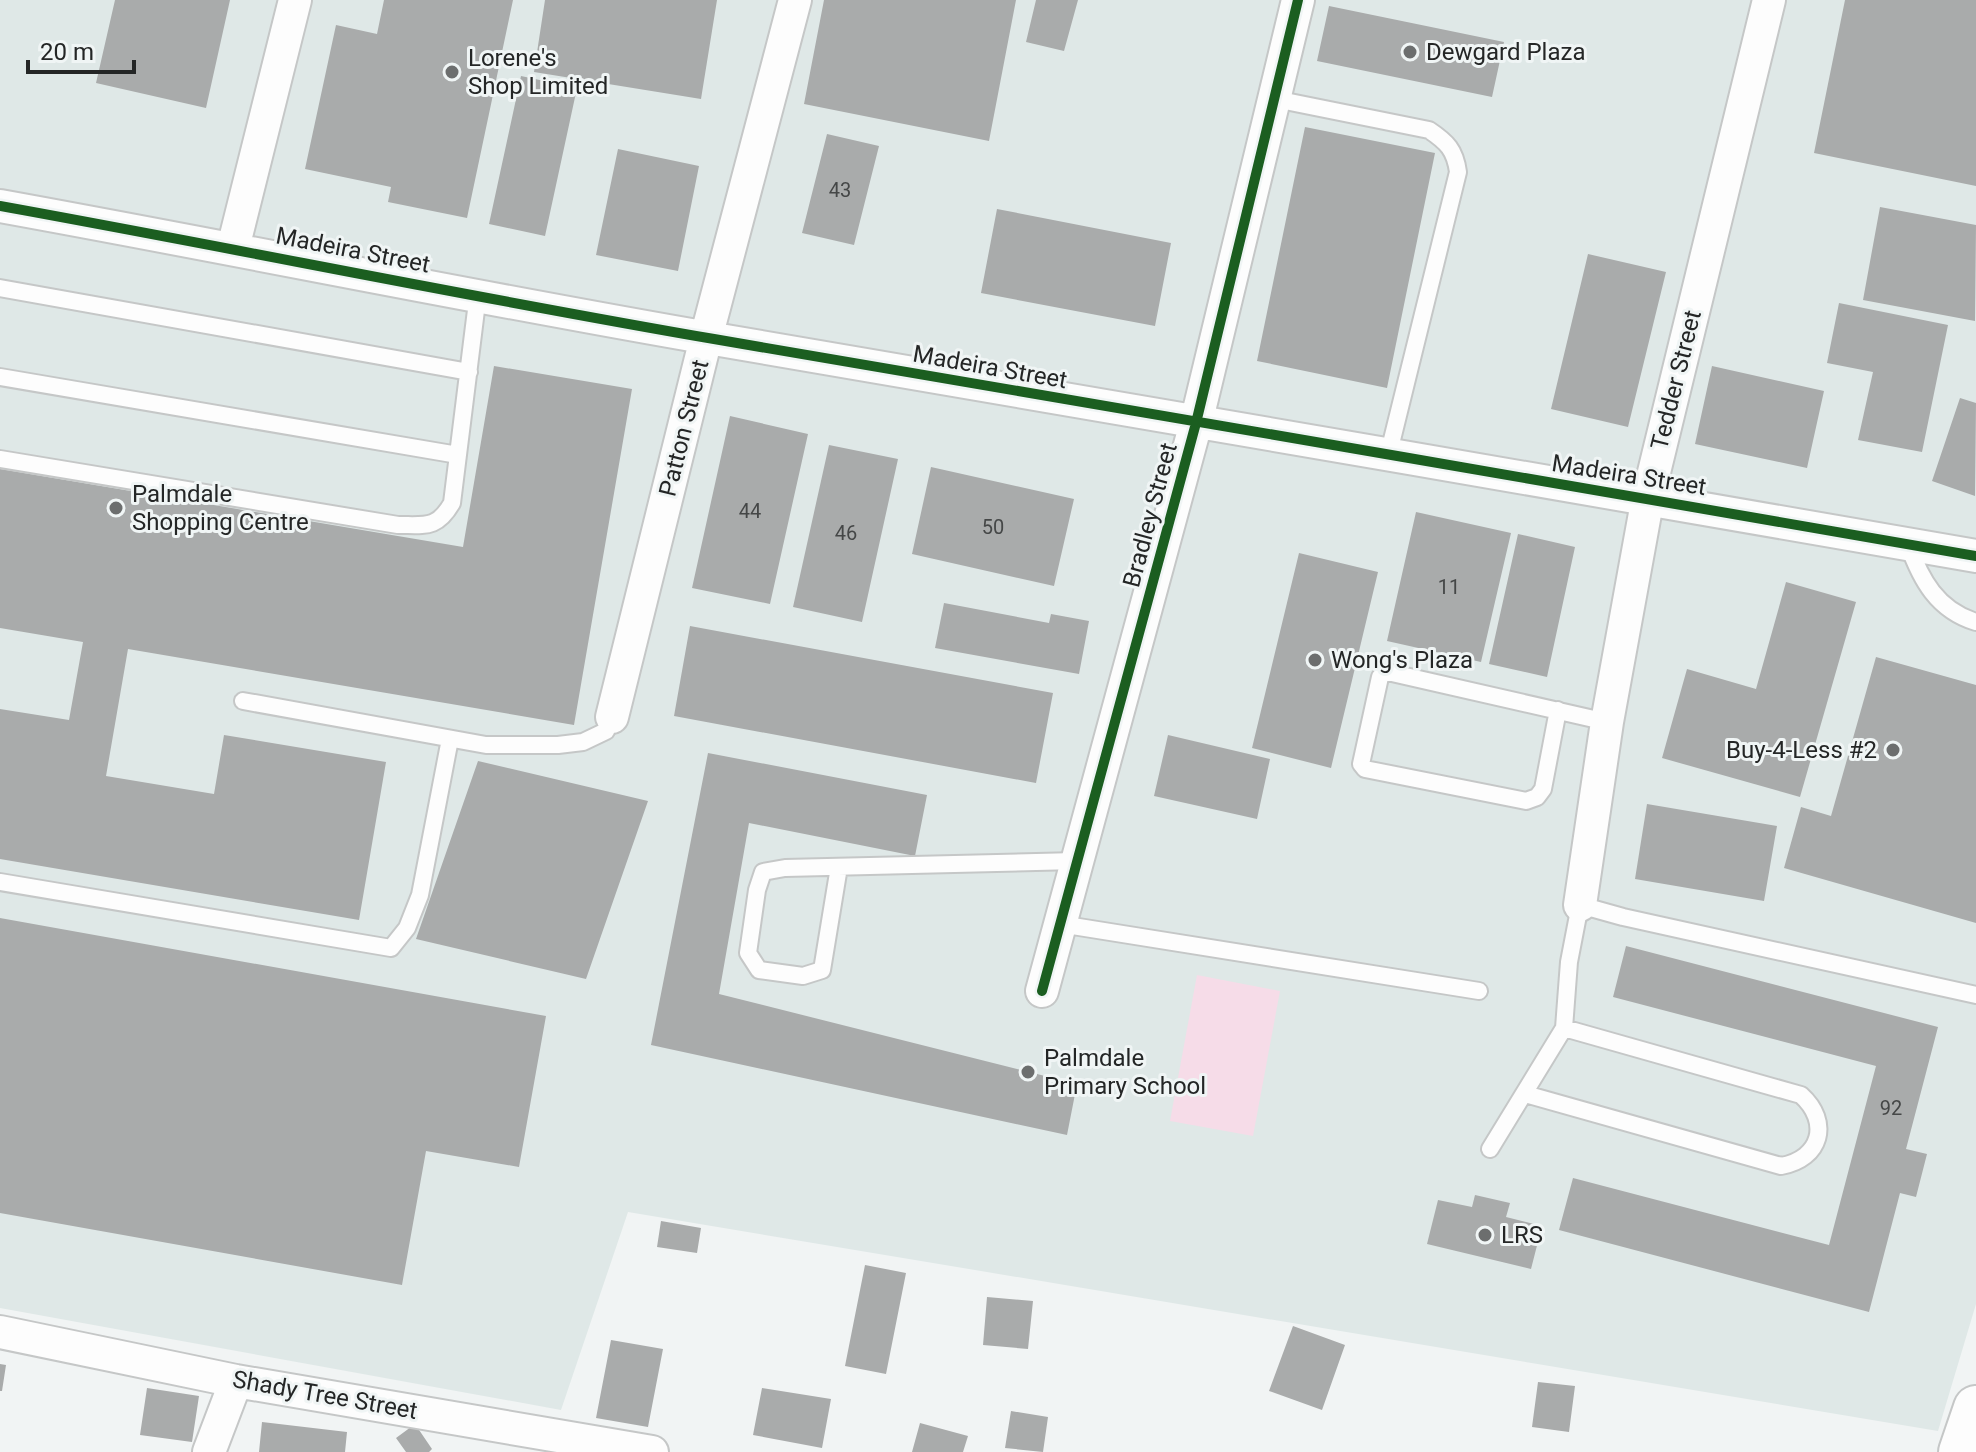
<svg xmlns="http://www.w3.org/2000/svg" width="1976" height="1452" font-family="Roboto,sans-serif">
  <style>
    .built { fill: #dfe8e7 }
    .green { fill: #f6dce8 }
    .building { fill: #a9abab }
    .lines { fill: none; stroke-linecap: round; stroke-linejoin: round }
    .service-casing { stroke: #c5c7c7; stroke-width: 20 }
    .minor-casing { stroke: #c5c7c7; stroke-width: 36 }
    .secondary-casing { stroke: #c5c7c7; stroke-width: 48 }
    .service { stroke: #fdfdfd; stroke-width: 16 }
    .minor { stroke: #fdfdfd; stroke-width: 32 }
    .secondary { stroke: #fdfdfd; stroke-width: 44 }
    .cycleway-casing { stroke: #f0f5f5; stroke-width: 15 }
    .cycleway { stroke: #1b5e20; stroke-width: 10 }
    .poi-dot { fill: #6c6e6e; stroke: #f0f5f5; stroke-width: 3 }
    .labels { text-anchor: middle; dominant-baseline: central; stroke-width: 6; stroke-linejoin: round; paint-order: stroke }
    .number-label { font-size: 20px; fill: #454747 }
    .poi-label { font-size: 24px; fill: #242626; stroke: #f0f5f5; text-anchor: start }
    .street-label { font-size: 24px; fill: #242626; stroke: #f0f5f5 }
  </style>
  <rect width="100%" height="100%" fill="#f1f4f4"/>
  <path class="built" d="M 0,0 L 1976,0 L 1976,1304 L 1938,1431 L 628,1212 L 561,1410 L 0,1308 Z"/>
  <path class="green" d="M 1197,975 L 1280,991 L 1253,1136 L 1170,1121 Z"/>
  <path class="building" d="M 115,0 L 230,0 L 206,108 L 96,83 Z
    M 384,0 L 513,0 L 467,218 L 388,202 L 391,187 L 305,169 L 336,25 L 377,34 Z
    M 545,0 L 717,0 L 701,99 L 534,72 Z
    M 824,0 L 1016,0 L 989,141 L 804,104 Z
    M 1036,0 L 1078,0 L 1064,51 L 1026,42 Z
    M 1845,0 L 1976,0 L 1976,186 L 1814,153 Z
    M 1329,6 L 1504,42 L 1492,97 L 1317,61 Z
    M 521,76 L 577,88 L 545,236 L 489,224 Z
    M 1305,127 L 1435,153 L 1387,388 L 1257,361 Z
    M 827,134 L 879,146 L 854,245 L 802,233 Z
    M 618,149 L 699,166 L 678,271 L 596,255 Z
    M 1880,207 L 1976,225 L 1975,321 L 1863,300 Z
    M 997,209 L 1171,243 L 1155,326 L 981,293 Z
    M 1588,254 L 1666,272 L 1628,427 L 1551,409 Z
    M 1839,303 L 1948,325 L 1922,452 L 1858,440 L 1873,372 L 1827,363 Z
    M 494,366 L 632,389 L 574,725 L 128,649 L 106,776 L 214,794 L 224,735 L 386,762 L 359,920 L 0,859 L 0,709 L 69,720 L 83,642 L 0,628 L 0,469 L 463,547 Z
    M 1712,366 L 1824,391 L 1807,468 L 1695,444 Z
    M 1960,398 L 1976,403 L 1975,496 L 1932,481 Z
    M 730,416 L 808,434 L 770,604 L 692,588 Z
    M 829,445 L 898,459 L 862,622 L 793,607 Z
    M 931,467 L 1074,499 L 1054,586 L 912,554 Z
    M 1416,512 L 1511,533 L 1481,662 L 1387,641 Z
    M 1518,534 L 1575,547 L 1547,677 L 1489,664 Z
    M 1299,553 L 1378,572 L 1331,768 L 1252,748 Z
    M 1786,582 L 1856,602 L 1800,797 L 1662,758 L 1687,669 L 1756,689 Z
    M 944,603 L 1049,623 L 1051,614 L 1089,621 L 1079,674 L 935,648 Z
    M 690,626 L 1053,693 L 1036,783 L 674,716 Z
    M 1876,657 L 1976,685 L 1976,923 L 1784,868 L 1801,807 L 1831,816 Z
    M 1168,735 L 1270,759 L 1257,819 L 1154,796 Z
    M 708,753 L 927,795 L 915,856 L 749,823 L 719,994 L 1077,1084 L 1067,1135 L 651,1045 Z
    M 478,761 L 648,801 L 586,979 L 416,939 Z
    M 1647,804 L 1777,826 L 1764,901 L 1635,879 Z
    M 0,918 L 546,1016 L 519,1167 L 426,1151 L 402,1285 L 0,1213 Z
    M 1626,946 L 1938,1027 L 1906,1149 L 1927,1154 L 1916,1197 L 1900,1193 L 1869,1312 L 1559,1230 L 1573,1178 L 1829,1245 L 1876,1066 L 1613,997 Z
    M 1475,1195 L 1510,1203 L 1506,1217 L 1542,1226 L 1531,1269 L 1427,1244 L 1438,1200 L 1472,1207 Z
    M 661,1221 L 701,1228 L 697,1253 L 657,1247 Z
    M 865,1265 L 906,1273 L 886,1374 L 845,1366 Z
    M 987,1297 L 1033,1301 L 1028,1349 L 983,1345 Z
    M 1293,1326 L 1345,1345 L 1322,1410 L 1269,1391 Z
    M 611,1340 L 663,1349 L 648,1427 L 596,1418 Z
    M 0,1364 L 6,1365 L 2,1391 L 0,1391 Z
    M 1538,1382 L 1575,1386 L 1569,1432 L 1532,1427 Z
    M 147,1388 L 199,1396 L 192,1442 L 140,1435 Z
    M 762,1388 L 831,1399 L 822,1448 L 753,1435 Z
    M 1011,1411 L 1048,1417 L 1043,1452 L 1005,1448 Z
    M 262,1422 L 347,1432 L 345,1452 L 259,1452 Z
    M 920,1423 L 968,1436 L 963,1452 L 912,1452 Z
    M 415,1424 L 432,1449 L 429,1452 L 406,1452 L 396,1438 Z"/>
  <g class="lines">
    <g class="service-casing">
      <path id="service" d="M 1275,99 L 1429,130 C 1447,142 1455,150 1458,172 L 1388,456
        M 0,288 L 469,372
        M 0,377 L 458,455
        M 0,459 L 398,525 C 426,525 437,529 452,503 L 478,294
        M 1908,544 C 1921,580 1937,610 1976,622
        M 243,701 L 486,745 L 558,745 L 583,742 L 606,731 L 612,717
        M 1558,710 L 1543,789 L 1537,797 L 1526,801 L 1365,769 L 1361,764 L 1380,677 L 1384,673 L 1392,673 L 1607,722
        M 839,867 L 822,970 L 803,976 L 759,970 L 748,953 L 757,890 L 763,872 L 785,868 L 1077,861
        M 0,882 L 391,948 L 407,928 L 420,895 L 450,739
        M 1060,924 L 1479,991
        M 1525,1094 L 1781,1166 C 1821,1159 1831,1122 1801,1095 L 1564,1028
        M 1490,1149 L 1564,1028 L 1569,962 L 1580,905 L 1623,917 L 1976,995"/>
    </g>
    <g class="minor-casing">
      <path id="minor" d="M 0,206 C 238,249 475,298 714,339 C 1134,413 1556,481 1976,556
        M 233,248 L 295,0
        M 612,717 L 706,338 L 795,0
        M 1580,905 L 1607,722 L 1648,497 L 1769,0
        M 1042,991 L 1196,423 L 1298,0
        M 0,1332 L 236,1381 L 652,1452
        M 209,1452 L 236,1381"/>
    </g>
    <g class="secondary-casing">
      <path id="secondary" d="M 1961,1452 L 1976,1408"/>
    </g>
    <use href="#service" class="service"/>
    <use href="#minor" class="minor"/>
    <use href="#secondary" class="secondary"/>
    <g class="cycleway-casing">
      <path id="cycleway" d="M 0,206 C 238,249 475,298 714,339 C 1134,413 1556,481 1976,556
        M 1042,991 L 1196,423 L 1298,0"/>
    </g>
    <use href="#cycleway" class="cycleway"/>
  </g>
  <g class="poi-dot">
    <circle cx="1410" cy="52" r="8"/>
    <circle cx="452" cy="72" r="8"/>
    <circle cx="116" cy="508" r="8"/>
    <circle cx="1315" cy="660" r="8"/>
    <circle cx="1893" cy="750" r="8"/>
    <circle cx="1028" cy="1072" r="8"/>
    <circle cx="1485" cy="1235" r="8"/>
  </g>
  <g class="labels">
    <g class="number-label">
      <text x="840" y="190">43</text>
      <text x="750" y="511">44</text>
      <text x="993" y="527">50</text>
      <text x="846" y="533">46</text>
      <text x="1449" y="587">11</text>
      <text x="1891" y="1108">92</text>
    </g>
    <g class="poi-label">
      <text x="1426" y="52">Dewgard Plaza</text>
      <text x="468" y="58">Lorene's<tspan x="468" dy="28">Shop Limited</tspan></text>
      <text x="132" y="494">Palmdale<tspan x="132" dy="28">Shopping Centre</tspan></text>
      <text x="1331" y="660">Wong's Plaza</text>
      <text x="1877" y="750" text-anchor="end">Buy-4-Less #2</text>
      <text x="1044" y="1058">Palmdale<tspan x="1044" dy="28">Primary School</tspan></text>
      <text x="1501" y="1235">LRS</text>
    </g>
    <g class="street-label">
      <text transform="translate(353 250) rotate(11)">Madeira Street</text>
      <text transform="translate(990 367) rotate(10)">Madeira Street</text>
      <text transform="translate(1676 380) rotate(-76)">Tedder Street</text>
      <text transform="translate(684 428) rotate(-76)">Patton Street</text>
      <text transform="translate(1629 475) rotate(9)">Madeira Street</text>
      <text transform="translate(1150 515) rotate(-75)">Bradley Street</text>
      <text transform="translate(325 1395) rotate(10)">Shady Tree Street</text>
    </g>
  </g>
  <path d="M28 60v12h106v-12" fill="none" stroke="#242626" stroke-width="4"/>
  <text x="40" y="60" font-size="24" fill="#242626" stroke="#f0f5f5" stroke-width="6" paint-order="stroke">20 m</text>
</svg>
